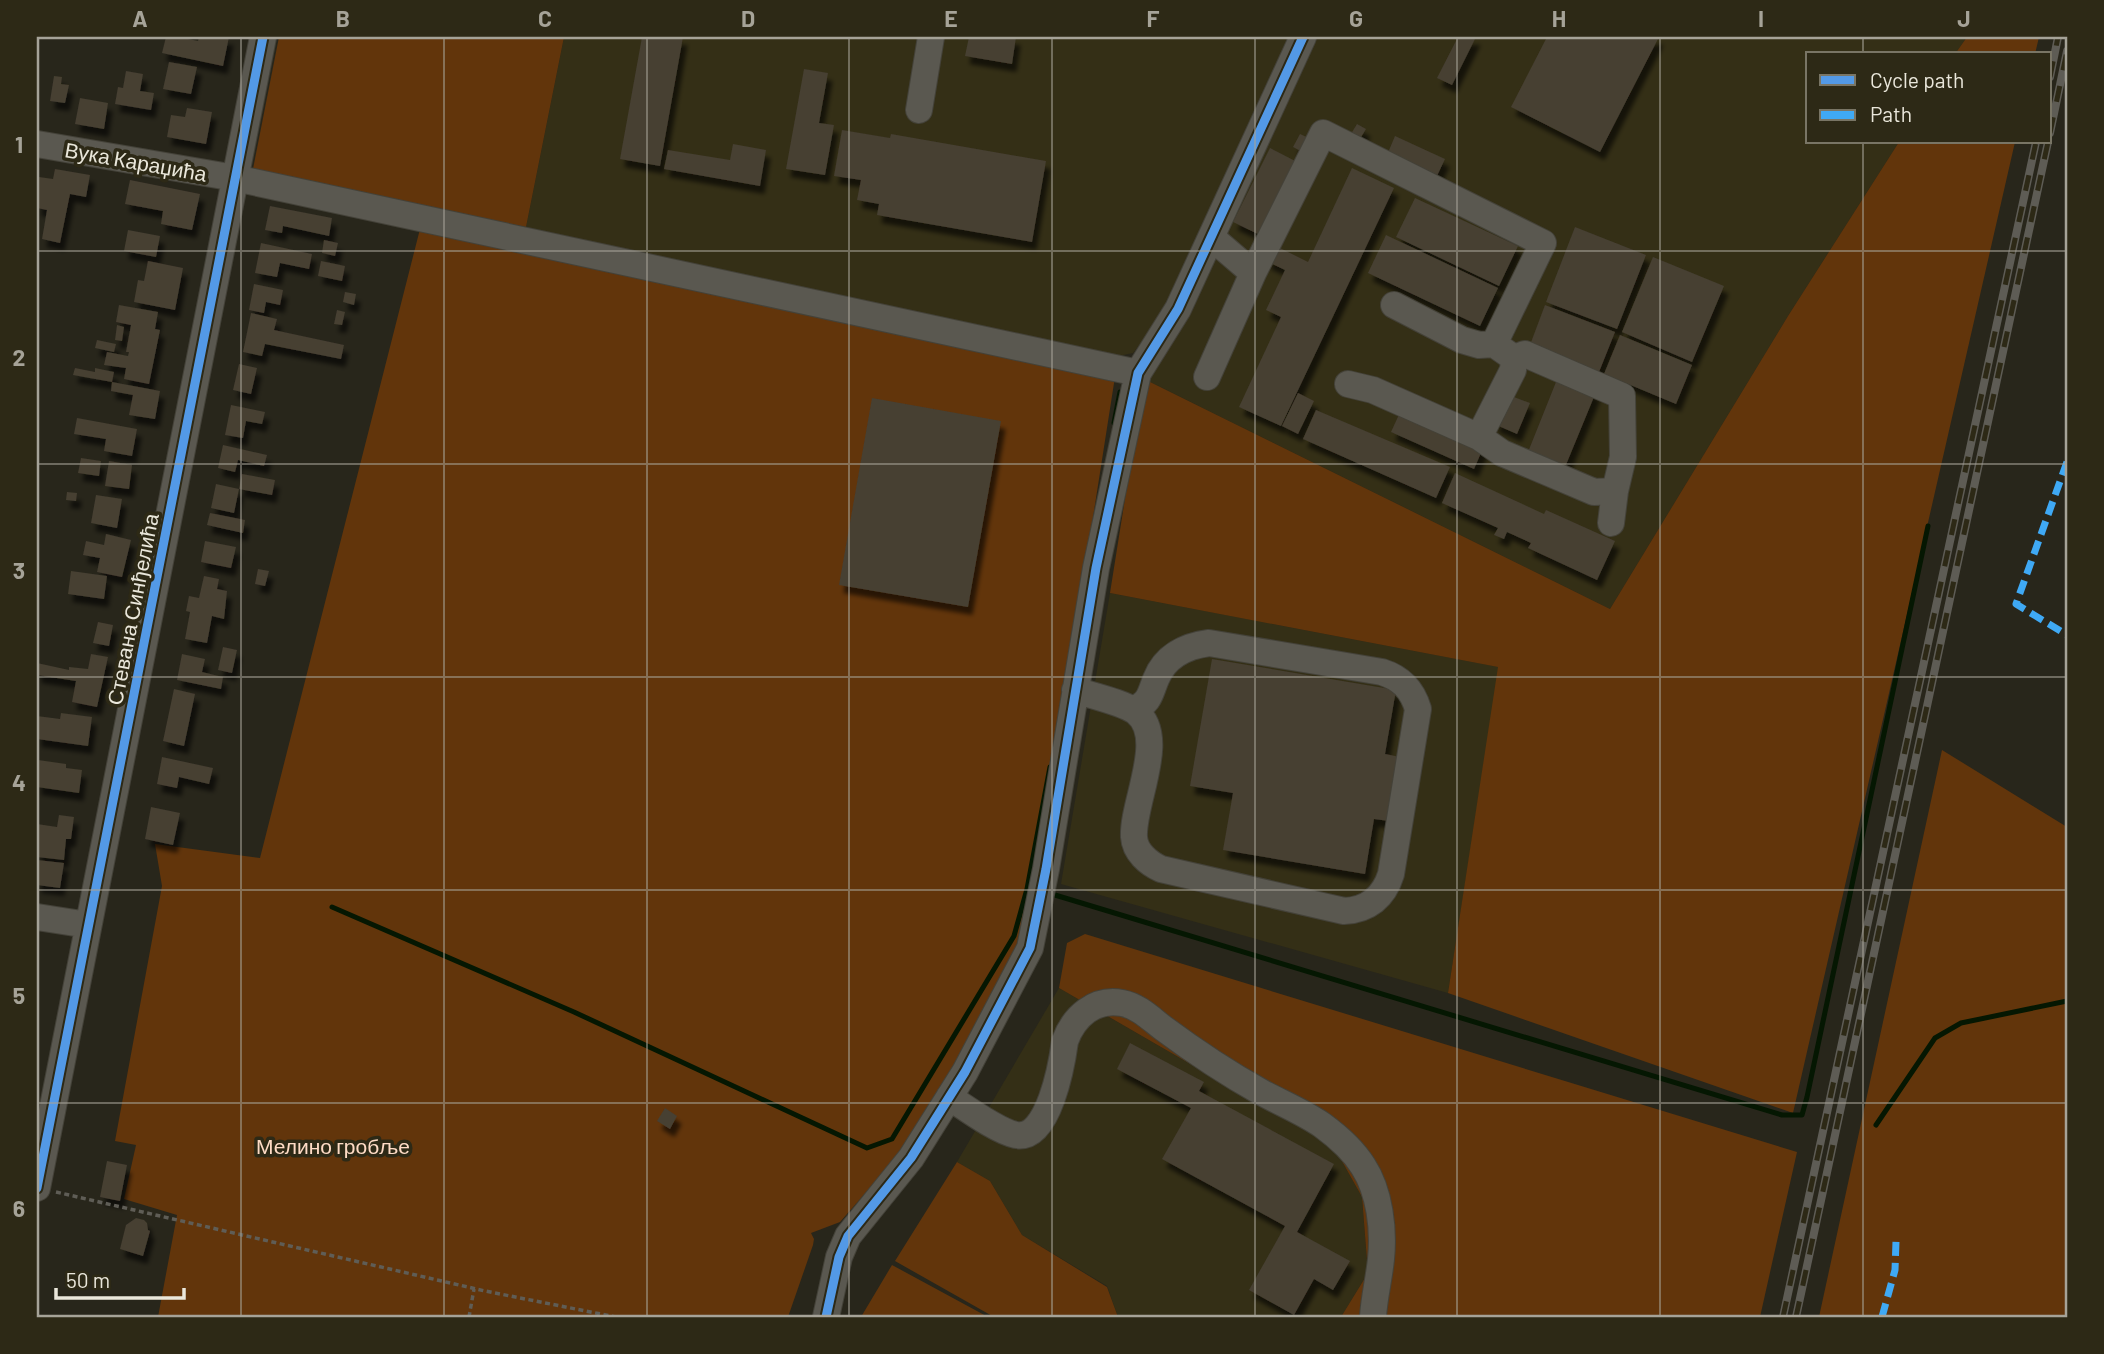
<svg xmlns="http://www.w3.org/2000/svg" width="2104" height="1354" font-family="Barlow,sans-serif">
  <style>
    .built { fill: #342f16 }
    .green { fill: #62350b }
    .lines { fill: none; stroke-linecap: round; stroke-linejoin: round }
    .stream { stroke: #051702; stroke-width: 5 }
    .building { fill: #463f32; filter: url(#shadow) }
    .minor-casing { stroke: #444239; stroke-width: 28 }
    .path { stroke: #5f5d56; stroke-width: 3.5; stroke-dasharray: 5 3.5; stroke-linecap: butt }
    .minor { stroke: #5a5850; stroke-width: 26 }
    .rail-casing { stroke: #5e5c55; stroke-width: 8 }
    .rail { stroke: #2d2916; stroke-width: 5; stroke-dasharray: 16; stroke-linecap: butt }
    .quiet { stroke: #3fa9f5; stroke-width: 7; stroke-dasharray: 14 7; stroke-linecap: butt }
    .cycleway-casing { stroke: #2d2916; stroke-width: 13 }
    .cycleway { stroke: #5399e6; stroke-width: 9 }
    .grid { fill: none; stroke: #a6a398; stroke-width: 2; stroke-opacity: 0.55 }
    .labels { text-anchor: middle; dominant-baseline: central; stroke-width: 7; stroke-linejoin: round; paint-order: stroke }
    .street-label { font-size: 21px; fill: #eae7db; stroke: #2d2916 }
    .park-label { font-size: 21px; fill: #fedbc5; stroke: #2d2916 }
    .neatline { fill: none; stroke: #a6a398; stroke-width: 2.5 }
    .grid-label { font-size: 23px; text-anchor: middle; font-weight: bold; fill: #a6a398 }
  </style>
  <defs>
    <filter id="shadow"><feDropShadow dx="4.5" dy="8" stdDeviation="2" flood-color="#0009"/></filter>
  </defs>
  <rect width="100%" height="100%" fill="#28261b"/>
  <path class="built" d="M 564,37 L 1292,37 L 1162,316 L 1133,353 L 1113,357 L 526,227 Z
    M 1316,37 L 1967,37 L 1955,54 L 1808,54 L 1808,142 L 1899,142 L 1788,316 L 1610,609 L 1144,379 L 1295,84 Z
    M 1110,593 L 1499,667 L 1448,993 L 1061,884 Z
    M 1059,988 L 1334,1147 L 1362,1197 L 1368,1273 L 1341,1317 L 1118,1317 L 1107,1286 L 1022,1235 L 990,1181 L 957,1162 Z"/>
  <path class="green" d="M 279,37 L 564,37 L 526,227 L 252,174 Z
    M 1967,37 L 2039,37 L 2035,54 L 1955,54 Z
    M 1899,142 L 2015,142 L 1793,1113 L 1448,993 L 1498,667 L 1110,593 L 1144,379 L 1610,609 L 1788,316 Z
    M 420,229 L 1117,364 L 1027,939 L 912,1140 L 840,1222 L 811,1233 L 814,1239 L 813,1245 L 788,1317 L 158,1317 L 177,1215 L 124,1199 L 136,1145 L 115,1141 L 162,886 L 155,844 L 260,858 Z
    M 1942,750 L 2067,827 L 2067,1317 L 1819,1317 Z
    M 1085,934 L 1797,1152 L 1760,1317 L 1341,1317 L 1368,1273 L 1362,1197 L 1334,1147 L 1059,988 L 1067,943 Z
    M 957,1162 L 990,1181 L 1022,1235 L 1107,1287 L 1118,1317 L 994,1317 L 895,1261 Z
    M 892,1265 L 988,1317 L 861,1317 Z"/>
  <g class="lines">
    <path class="stream" d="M 1114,423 L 1120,392
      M 1027,889 L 1050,767
      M 1055,895 L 1782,1115 L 1802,1115 L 1807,1097 L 1928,526
      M 332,907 L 574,1012 L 867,1148 L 892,1139 L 1014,936 L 1027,889 L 1031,889
      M 1876,1125 L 1935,1038 L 1961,1023 L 2067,1001"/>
  </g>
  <path class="building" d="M 166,37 L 179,37 L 198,41 L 199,37 L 229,37 L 223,66 L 162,53 Z
    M 642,37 L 683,37 L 660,166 L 620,159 Z
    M 969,37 L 1016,37 L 1012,64 L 965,56 Z
    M 1458,37 L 1476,37 L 1452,85 L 1437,78 Z
    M 1547,37 L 1659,37 L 1600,152 L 1511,107 Z
    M 169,62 L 197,67 L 191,94 L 163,89 Z
    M 804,69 L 828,73 L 819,123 L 834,125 L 825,175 L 786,169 Z
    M 126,71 L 143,74 L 140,91 L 154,93 L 151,110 L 115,104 L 118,87 L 123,88 Z
    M 54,76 L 62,77 L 61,84 L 69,85 L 65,103 L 50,101 Z
    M 80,98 L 108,103 L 104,129 L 75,124 Z
    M 187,108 L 212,112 L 206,144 L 167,137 L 171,115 L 185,117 Z
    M 1357,124 L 1366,129 L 1358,142 L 1349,137 Z
    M 842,130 L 890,138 L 891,134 L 1046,161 L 1032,242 L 877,215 L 879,204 L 857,200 L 861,180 L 834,176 Z
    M 1300,134 L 1313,140 L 1306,154 L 1293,147 Z
    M 1395,136 L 1445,159 L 1436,178 L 1387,155 Z
    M 733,144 L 766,150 L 760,186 L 664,169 L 668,150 L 730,160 Z
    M 1270,148 L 1301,164 L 1264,237 L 1233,222 Z
    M 1352,168 L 1394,188 L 1281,426 L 1239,407 L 1281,317 L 1266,310 L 1285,270 L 1266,261 L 1274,245 L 1308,262 Z
    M 55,169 L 90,175 L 86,197 L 70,194 L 60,243 L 42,239 L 47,210 L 37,208 L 39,177 L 53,179 Z
    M 130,180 L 200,194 L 192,230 L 161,224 L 163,211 L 125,204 Z
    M 1415,198 L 1518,246 L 1499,286 L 1396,237 Z
    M 270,206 L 332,218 L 329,236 L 283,226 L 282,233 L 265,230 Z
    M 1575,227 L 1646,255 L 1617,329 L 1546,302 Z
    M 128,230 L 160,236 L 156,257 L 124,251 Z
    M 1386,235 L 1498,288 L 1480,326 L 1368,273 Z
    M 324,240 L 338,243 L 335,256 L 322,253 Z
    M 261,243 L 312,254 L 309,269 L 280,263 L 277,277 L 255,273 Z
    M 1653,257 L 1724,286 L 1692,362 L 1622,332 Z
    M 148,261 L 183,268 L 175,310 L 134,302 L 138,280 L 144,281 Z
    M 321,261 L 345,266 L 342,281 L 318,276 Z
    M 254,284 L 283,290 L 280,305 L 266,302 L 264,313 L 249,310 Z
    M 345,292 L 356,294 L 354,305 L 343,302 Z
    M 119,305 L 158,312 L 155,329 L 160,330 L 149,384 L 124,379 L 126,368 L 104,365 L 107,352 L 128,356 L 129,352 L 126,352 L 131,325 L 116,322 Z
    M 1545,305 L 1615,332 L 1599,372 L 1530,345 Z
    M 337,310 L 345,312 L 342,325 L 334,324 Z
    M 251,313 L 277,319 L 274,330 L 344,345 L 341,359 L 265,344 L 262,356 L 243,352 Z
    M 117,325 L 124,327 L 122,341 L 115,340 Z
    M 1620,335 L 1692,365 L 1676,404 L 1604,374 Z
    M 97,340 L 116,344 L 114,352 L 95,348 Z
    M 239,364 L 257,368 L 251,394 L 233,390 Z
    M 75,368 L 95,372 L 95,368 L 114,372 L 112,382 L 160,391 L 155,419 L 129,415 L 133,395 L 111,391 L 112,382 L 73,375 Z
    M 1558,377 L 1596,392 L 1563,472 L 1526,457 Z
    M 1298,393 L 1314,401 L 1298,434 L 1282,426 Z
    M 1506,394 L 1530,403 L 1517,434 L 1494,424 Z
    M 872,398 L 1001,421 L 968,607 L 839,585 Z
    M 231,405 L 265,412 L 262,424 L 246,421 L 243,438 L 225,435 Z
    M 1402,408 L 1484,446 L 1474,469 L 1391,432 Z
    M 1316,410 L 1450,467 L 1436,498 L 1303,439 Z
    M 77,418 L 137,429 L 132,456 L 104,451 L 106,439 L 74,434 Z
    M 223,445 L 267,455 L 264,466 L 238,460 L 235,472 L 218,468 Z
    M 81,458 L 101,461 L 99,476 L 78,473 Z
    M 109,461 L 132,465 L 129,489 L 105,486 Z
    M 1455,473 L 1544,514 L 1546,510 L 1615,541 L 1597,580 L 1528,548 L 1531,543 L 1507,532 L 1504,539 L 1494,535 L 1498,528 L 1442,503 Z
    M 242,474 L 275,480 L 272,495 L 239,489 Z
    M 216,484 L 239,489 L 234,513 L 211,508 Z
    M 67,492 L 77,493 L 76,501 L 66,500 Z
    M 96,495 L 122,499 L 117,528 L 91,523 Z
    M 210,513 L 245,520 L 243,533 L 207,525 Z
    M 106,534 L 131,540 L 122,577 L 97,572 L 100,558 L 83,555 L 86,541 L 104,545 Z
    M 205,541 L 236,547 L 231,568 L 201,562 Z
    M 258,569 L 269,571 L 265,586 L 255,584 Z
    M 71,571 L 107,576 L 104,599 L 68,594 Z
    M 204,576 L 219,579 L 217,589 L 227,591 L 224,619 L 212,616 L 207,643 L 185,639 L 190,612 L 186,611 L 189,596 L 199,598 Z
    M 98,622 L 113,625 L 109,646 L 93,643 Z
    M 223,647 L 237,650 L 232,673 L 218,670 Z
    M 91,654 L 108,657 L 97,707 L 72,702 L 76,681 L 37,675 L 37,663 L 69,670 L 69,667 L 88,669 Z
    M 182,654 L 205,659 L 202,672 L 223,677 L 221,689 L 177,680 Z
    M 1212,659 L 1396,690 L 1385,754 L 1400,757 L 1389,821 L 1374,819 L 1365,874 L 1223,850 L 1233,793 L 1190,786 Z
    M 174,689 L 195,694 L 184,746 L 163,741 Z
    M 61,713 L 92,717 L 88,746 L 37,739 L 37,716 L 60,719 Z
    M 162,757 L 213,768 L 209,784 L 179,777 L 177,788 L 157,784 Z
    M 38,760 L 66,764 L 66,768 L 82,770 L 79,793 L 37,787 Z
    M 151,807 L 180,813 L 173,845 L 145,839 Z
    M 59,815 L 74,817 L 71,839 L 66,839 L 64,860 L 37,857 L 37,824 L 57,827 Z
    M 37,860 L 64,863 L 60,888 L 37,885 Z
    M 1130,1043 L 1204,1082 L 1199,1091 L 1334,1164 L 1297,1232 L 1350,1261 L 1333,1290 L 1314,1279 L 1294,1315 L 1249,1290 L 1285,1226 L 1162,1159 L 1191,1108 L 1117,1069 Z
    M 665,1108 L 677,1116 L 670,1129 L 657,1121 Z
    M 107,1161 L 127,1165 L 120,1201 L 100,1197 Z
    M 136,1218 L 144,1220 L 147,1223 L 148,1230 L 150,1231 L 143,1256 L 120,1249 L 126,1225 Z"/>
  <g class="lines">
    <g class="minor-casing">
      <path id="minor" d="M 919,110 L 931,37
        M 37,144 L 235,178 L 1138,373
        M 1211,237 L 1253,273
        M 1394,305 L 1462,340 L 1479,345 L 1494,344 L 1514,358 L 1525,354 L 1622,396 L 1623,457 L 1615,491 L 1611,523
        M 1207,377 L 1253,273 L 1323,133 L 1543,243 L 1494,344
        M 1348,384 L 1373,390 L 1479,437 L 1502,453 L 1594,492 L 1615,491
        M 1479,437 L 1513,370 L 1514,358
        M 1075,690 C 1090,695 1125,703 1136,712 C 1168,737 1132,803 1134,837 C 1135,852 1148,863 1161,869 L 1344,911 C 1368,910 1384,897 1391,874 L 1418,709 C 1412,689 1401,678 1382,672 L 1209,643 C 1186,646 1165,656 1156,679 C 1149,696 1151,700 1134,710
        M 37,917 L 88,925
        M 949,1097 C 966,1108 997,1131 1016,1135 C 1049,1141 1062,1063 1065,1041 C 1074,1016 1095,998 1122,1003 C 1138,1006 1150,1018 1163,1028 C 1194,1051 1227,1073 1261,1092 C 1281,1103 1303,1112 1322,1125 C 1337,1136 1353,1150 1363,1166 C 1380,1192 1384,1230 1381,1259 C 1379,1279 1374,1298 1373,1317
        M 37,1188 L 263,37
        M 826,1317 L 839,1257 L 848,1236 L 911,1158 L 965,1072 L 1030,948 L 1046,869 L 1096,568 L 1138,373 L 1178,309 L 1303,37"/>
    </g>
    <path class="path" d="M 56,1192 L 485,1291 L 616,1317
      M 469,1317 L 474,1289"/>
    <use href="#minor" class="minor"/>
    <g class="rail-casing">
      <path id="rail" d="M 2050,77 L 2058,37
        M 2050,133 L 2067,51
        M 1783,1317 L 2036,142
        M 1796,1317 L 2048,142"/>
    </g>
    <use href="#rail" class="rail"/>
    <path class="quiet" d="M 2067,462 L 2016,604 L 2067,635
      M 1882,1317 L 1895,1270 L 1896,1241"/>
    <g class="cycleway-casing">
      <path id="cycleway" d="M 37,1188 L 263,37
        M 826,1317 L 839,1257 L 848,1236 L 911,1158 L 965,1072 L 1030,948 L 1046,869 L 1096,568 L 1138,373 L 1178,309 L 1303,37"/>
    </g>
    <use href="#cycleway" class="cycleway"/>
  </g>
  <path class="grid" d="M 241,37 L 241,1317M 444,37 L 444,1317M 647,37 L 647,1317M 849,37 L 849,1317M 1052,37 L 1052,1317M 1255,37 L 1255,1317M 1457,37 L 1457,1317M 1660,37 L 1660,1317M 1863,37 L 1863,54M 1863,142 L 1863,1317M 37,251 L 2067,251M 37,464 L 2067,464M 37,677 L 2067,677M 37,890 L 2067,890M 37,1103 L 2067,1103"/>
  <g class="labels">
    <g class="street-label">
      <text transform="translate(136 161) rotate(10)">Вука Караџића</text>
      <text transform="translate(132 609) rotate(-79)">Стевана Синђелића</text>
    </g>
    <g class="park-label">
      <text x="333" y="1145">Мелино гробље</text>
    </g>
  </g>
  <rect width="2104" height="1354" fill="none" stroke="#2d2916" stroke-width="77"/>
  <rect x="1806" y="52" width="245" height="91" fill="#2d2916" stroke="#797565" stroke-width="2"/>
  <rect x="1820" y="75" width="35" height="10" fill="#5399e6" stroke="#797565" stroke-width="2"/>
  <text x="1870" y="88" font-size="21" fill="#eae7db">Cycle path</text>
  <rect x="1820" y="110" width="35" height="10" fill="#3fa9f5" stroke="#797565" stroke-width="2"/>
  <text x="1870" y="122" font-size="21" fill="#eae7db">Path</text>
  <path d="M56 1288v10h128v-10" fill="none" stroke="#eae7db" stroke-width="3.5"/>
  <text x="66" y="1288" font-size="21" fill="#eae7db" stroke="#2d2916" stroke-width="5" paint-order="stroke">50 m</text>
  <rect x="38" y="38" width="2028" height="1278" class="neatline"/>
  <g class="grid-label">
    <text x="140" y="27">A</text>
    <text x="343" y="27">B</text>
    <text x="545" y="27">C</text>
    <text x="748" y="27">D</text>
    <text x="951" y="27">E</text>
    <text x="1153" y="27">F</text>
    <text x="1356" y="27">G</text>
    <text x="1559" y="27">H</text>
    <text x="1761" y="27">I</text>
    <text x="1964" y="27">J</text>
    <text x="19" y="153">1</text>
    <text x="19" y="366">2</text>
    <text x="19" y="579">3</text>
    <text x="19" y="791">4</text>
    <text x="19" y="1004">5</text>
    <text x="19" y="1217">6</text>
  </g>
</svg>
